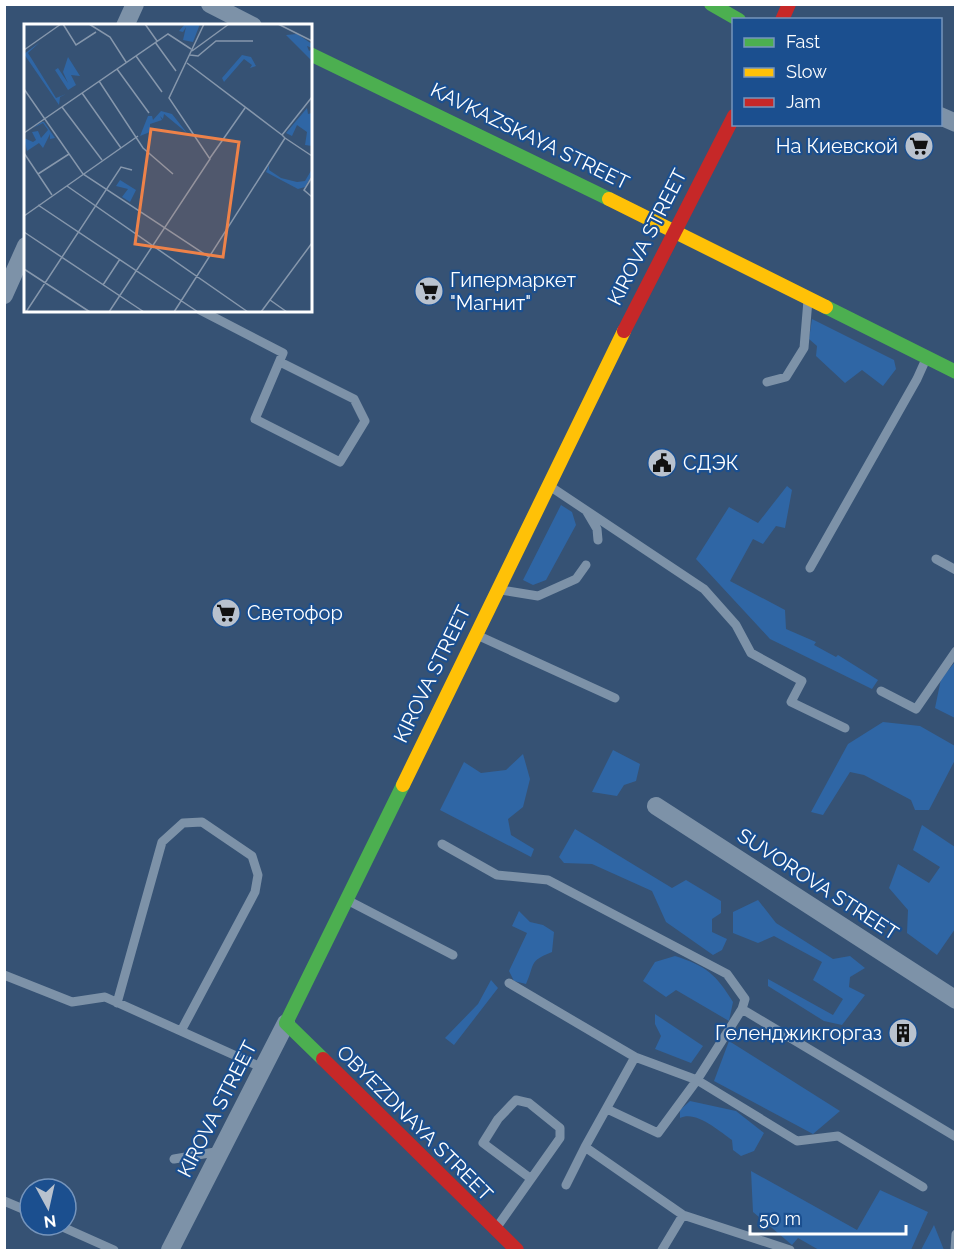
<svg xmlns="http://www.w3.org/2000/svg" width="960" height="1255" font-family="Raleway,sans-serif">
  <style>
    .green { fill: #2f66a5 }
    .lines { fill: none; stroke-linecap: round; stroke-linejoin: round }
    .lane { stroke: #7d92a8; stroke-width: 9 }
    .street { stroke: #7d92a8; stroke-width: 18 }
    .fast { stroke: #4caf50; stroke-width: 14 }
    .slow { stroke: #ffc107; stroke-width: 14 }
    .jam { stroke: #c62828; stroke-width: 14 }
    .labels { text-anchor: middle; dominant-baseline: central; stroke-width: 4.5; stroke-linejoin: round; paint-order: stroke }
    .street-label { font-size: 20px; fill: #fff; stroke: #1b4f8f }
    .poi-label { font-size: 20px; fill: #fff; stroke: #1b4f8f; text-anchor: start }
    .inset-road { fill: none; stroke: #8697ac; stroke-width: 1.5 }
    .view { fill: #ee8249; fill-opacity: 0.15; stroke: #ee8249; stroke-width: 3 }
    .inset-edge { fill: none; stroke: #fff; stroke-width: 3 }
  </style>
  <rect width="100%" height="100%" fill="#365274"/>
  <path class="green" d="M 812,319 L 894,360 L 896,369 L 883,386 L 862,370 L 845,383 L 816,356 L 817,346 L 809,339 Z
    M 787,486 L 792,490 L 785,528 L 776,526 L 763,544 L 753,539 L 730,581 L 785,610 L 786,629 L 816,642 L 814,645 L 836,657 L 838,655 L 878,680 L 872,689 L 770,639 L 696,559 L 729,507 L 758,523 Z
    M 561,505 L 572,512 L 576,525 L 546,580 L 533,585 L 523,580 Z
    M 955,662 L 955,718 L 935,708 L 941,679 Z
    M 883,722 L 920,726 L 955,746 L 955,760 L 929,810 L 915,810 L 911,800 L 864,775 L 850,772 L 823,815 L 811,812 L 848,744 Z
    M 613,750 L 640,764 L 636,781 L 624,785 L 617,796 L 592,792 Z
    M 523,754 L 530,779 L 523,807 L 508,819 L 511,835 L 534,849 L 531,857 L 440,810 L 464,762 L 481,773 L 506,770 Z
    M 922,825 L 955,847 L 955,929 L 937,955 L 907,933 L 908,910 L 889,888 L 898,864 L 929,883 L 940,867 L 913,850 Z
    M 575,829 L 672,888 L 686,880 L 721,901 L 721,913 L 712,919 L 712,932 L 727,939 L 722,950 L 713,955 L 666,922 L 652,891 L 592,864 L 564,863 L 559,857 Z
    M 758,900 L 776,923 L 833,959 L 850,956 L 865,968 L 850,977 L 849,987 L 865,995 L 842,1025 L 824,1021 L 768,986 L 768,979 L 833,1015 L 843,999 L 813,980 L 822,962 L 774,936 L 758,943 L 733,933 L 733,912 Z
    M 519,911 L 530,922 L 543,925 L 554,932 L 552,952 C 528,961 535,965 526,984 L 514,981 L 509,971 L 527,933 L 512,926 Z
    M 675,956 C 706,966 716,974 733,1002 L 729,1021 L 676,990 L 666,997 L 643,981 L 655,962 Z
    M 491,980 L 498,988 L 454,1045 L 445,1038 L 478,1004 Z
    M 655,1014 L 703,1046 L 691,1063 L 655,1049 L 661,1036 L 655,1024 Z
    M 729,1041 L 840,1111 L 813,1134 L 714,1081 Z
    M 690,1101 L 736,1111 L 764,1133 L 754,1151 L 741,1156 L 733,1150 L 732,1140 C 719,1131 696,1110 680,1118 L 680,1110 Z
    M 751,1171 L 857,1230 L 880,1190 L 928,1212 L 911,1250 L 819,1250 L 798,1238 L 792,1245 L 753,1212 Z
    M 934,1225 L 944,1250 L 921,1250 Z"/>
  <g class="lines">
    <path class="lane" d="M 200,310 L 283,353 L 255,419 L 340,462 L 365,421 L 354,399 L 280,362
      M 767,382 L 786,377 L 804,348 L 808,300
      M 551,487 L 704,589 L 736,625 L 751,653 L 802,681 L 791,702 L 845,728
      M 587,512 L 597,529 L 598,540
      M 936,559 L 956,570
      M 810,568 L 917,379 L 926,359
      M 501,590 L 538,596 L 576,579 L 586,565
      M 479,636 L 615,698
      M 881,691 L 916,709 L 956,651
      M 442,844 L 497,875 L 548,880 L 727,974 L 745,999 L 742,1009
      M 349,901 L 453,955
      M 4,975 L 72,1002 L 105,997 L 263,1068
      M 509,983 L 635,1057 L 585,1147 L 683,1215 L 662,1250
      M 117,1003 L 162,842 L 183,823 L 202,822 L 252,856 L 258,875 L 255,892 L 181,1031
      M 635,1057 L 697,1080 L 742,1009 L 956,1137
      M 607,1109 L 658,1133 L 697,1080 L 797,1141 L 838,1136 L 923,1187
      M 174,1159 L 221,1151
      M 566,1185 L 585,1147
      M 4,1201 L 30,1212
      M 683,1215 L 790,1250
      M 58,1225 L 114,1250
      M 497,1227 L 560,1138 L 560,1128 L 529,1103 L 516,1100 L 498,1119 L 483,1143 L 530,1178
      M 955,1250 L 956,1234"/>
    <path class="street" d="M 210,4 L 253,26
      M 125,26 L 135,4
      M 940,116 L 956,123
      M 4,295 L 26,246
      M 656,806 L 956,1000
      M 170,1250 L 286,1023"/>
    <path class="fast" d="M 711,4 L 739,20
      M 310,54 L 609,199
      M 826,307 L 956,372
      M 323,1059 L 286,1023 L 403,785"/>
    <path class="slow" d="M 609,199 L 826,307
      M 403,785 L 624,331"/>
    <path class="jam" d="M 782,20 L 789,4
      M 624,331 L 734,116
      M 323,1059 L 517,1250"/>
  </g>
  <defs>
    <g id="supermarket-disc" transform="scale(1.5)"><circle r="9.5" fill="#b9c2ce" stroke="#1b4f8f"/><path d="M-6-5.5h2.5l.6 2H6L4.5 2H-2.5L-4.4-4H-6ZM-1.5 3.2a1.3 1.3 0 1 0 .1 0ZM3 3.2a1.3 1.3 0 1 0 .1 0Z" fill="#111"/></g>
    <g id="civic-disc" transform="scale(1.5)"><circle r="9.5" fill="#b9c2ce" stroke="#1b4f8f"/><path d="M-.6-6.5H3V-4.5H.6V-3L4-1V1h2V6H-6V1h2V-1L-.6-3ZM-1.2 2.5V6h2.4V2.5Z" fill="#111"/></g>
    <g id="building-disc" transform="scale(1.5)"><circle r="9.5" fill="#b9c2ce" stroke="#1b4f8f"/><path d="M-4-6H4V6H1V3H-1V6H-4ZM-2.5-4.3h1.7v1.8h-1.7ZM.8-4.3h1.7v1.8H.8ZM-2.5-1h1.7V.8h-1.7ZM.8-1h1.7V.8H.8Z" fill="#111"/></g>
  </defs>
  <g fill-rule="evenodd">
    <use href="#supermarket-disc" x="919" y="146"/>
    <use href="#supermarket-disc" x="429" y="291"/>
    <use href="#civic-disc" x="662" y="463"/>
    <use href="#supermarket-disc" x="226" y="613"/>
    <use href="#building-disc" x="903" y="1033"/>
  </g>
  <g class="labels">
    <g class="street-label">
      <text transform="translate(530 136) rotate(26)">KAVKAZSKAYA STREET</text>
      <text transform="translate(647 237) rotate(-63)">KIROVA STREET</text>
      <text transform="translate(432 674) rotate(-64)">KIROVA STREET</text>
      <text transform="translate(818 884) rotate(33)">SUVOROVA STREET</text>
      <text transform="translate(217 1109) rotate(-63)">KIROVA STREET</text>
      <text transform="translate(415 1123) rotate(45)">OBYEZDNAYA STREET</text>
    </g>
    <g class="poi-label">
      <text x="898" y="146" text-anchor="end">На Киевской</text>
      <text x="450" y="280">Гипермаркет<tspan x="450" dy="23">"Магнит"</tspan></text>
      <text x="683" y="463">СДЭК</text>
      <text x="247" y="613">Светофор</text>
      <text x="882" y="1033" text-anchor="end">Геленджикгоргаз</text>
    </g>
  </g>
  <g transform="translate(24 24)">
    <rect width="288" height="288" fill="#365274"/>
    <path d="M 161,0 L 176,0 L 169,18 L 159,16 L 162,3 L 159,8 L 155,7 ZM 273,10 L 288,20 L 288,24 L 283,22 L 285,27 L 288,25 L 288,37 L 262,11 ZM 16,18 L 4,29 L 32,74 L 42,70 L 36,73 L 35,81 L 0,30 ZM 218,31 L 227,33 L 232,42 L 226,44 L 228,41 L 220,35 L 200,58 L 198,54 ZM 44,33 L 56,52 L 47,51 L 52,61 L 44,66 L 31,46 L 34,44 L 44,59 L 39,48 ZM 283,84 L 284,90 L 288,89 L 288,122 L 281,121 L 283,108 L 273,101 L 268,112 L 262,109 ZM 137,87 L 148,90 L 163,109 L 140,90 L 139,95 L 136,92 L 138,96 L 126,100 L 126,108 L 116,112 L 124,92 L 128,92 L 129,96 ZM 18,98 L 20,98 L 31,114 L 26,115 L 26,110 L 19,124 L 15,119 L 3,127 L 0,114 L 9,118 L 12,116 L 8,108 L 14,107 L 17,114 L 24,106 L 19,99 L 9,104 ZM 245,141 L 245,146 L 257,154 L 273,158 L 281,157 L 288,145 L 288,151 L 281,163 L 274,165 L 242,148 ZM 96,156 L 112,166 L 106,178 L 98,173 L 104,165 L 92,162 Z" fill="#2f66a5"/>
    <path class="inset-road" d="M 39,0 L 52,21 L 72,8M 65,0 L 86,13 L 102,38M 121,0 L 133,17M 254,0 L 288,17M 131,18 L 152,47M 0,26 L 37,0M 168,27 L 205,0M 166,31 L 174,32 L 192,17 L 229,17M 112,32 L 138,68M 163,39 L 258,111M 93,45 L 125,89M 75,57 L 119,124 L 149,150M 0,65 L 59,150 L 185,233M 58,69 L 97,124M 38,83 L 78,136M 0,109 L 144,10 L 167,25M 261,114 L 288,132M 0,129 L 28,171M 186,134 L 221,84M 14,150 L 45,130M 288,153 L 280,166 L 288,173M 43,162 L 224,288M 14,181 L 174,288M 0,192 L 114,112M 0,208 L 120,288M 0,245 L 66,288M 79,261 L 96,235M 246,276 L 263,288M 2,288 L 97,143 L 108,146M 85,288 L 186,135 L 145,74 L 180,0M 150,288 L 261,114 L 258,111 L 288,73M 237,288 L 288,219"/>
    <path class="view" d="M 127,105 L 215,118 L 199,233 L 111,220 Z"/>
    <rect width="288" height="288" class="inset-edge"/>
  </g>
  <rect width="960" height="1255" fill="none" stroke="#ffffff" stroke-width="12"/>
  <rect x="732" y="18" width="210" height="108" fill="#1b4f8f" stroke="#7695bc" stroke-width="1.5"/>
  <rect x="744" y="38" width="30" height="9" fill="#4caf50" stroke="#7695bc" stroke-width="1.5"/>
  <text x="786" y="48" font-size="18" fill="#ffffff">Fast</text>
  <rect x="744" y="68" width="30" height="9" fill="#ffc107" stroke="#7695bc" stroke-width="1.5"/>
  <text x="786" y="78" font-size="18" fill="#ffffff">Slow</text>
  <rect x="744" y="98" width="30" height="9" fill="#c62828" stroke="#7695bc" stroke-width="1.5"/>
  <text x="786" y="108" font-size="18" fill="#ffffff">Jam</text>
  <g transform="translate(48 1207) rotate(172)"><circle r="28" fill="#1b4f8f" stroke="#7695bc" stroke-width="1.5"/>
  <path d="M0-4.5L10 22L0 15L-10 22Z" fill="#b9c2ce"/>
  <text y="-9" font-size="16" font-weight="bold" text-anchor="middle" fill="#ffffff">N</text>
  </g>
  <path d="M750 1225v9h156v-9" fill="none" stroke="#ffffff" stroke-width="3"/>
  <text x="759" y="1225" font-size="18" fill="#ffffff" stroke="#1b4f8f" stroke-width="4.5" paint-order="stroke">50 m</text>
</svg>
